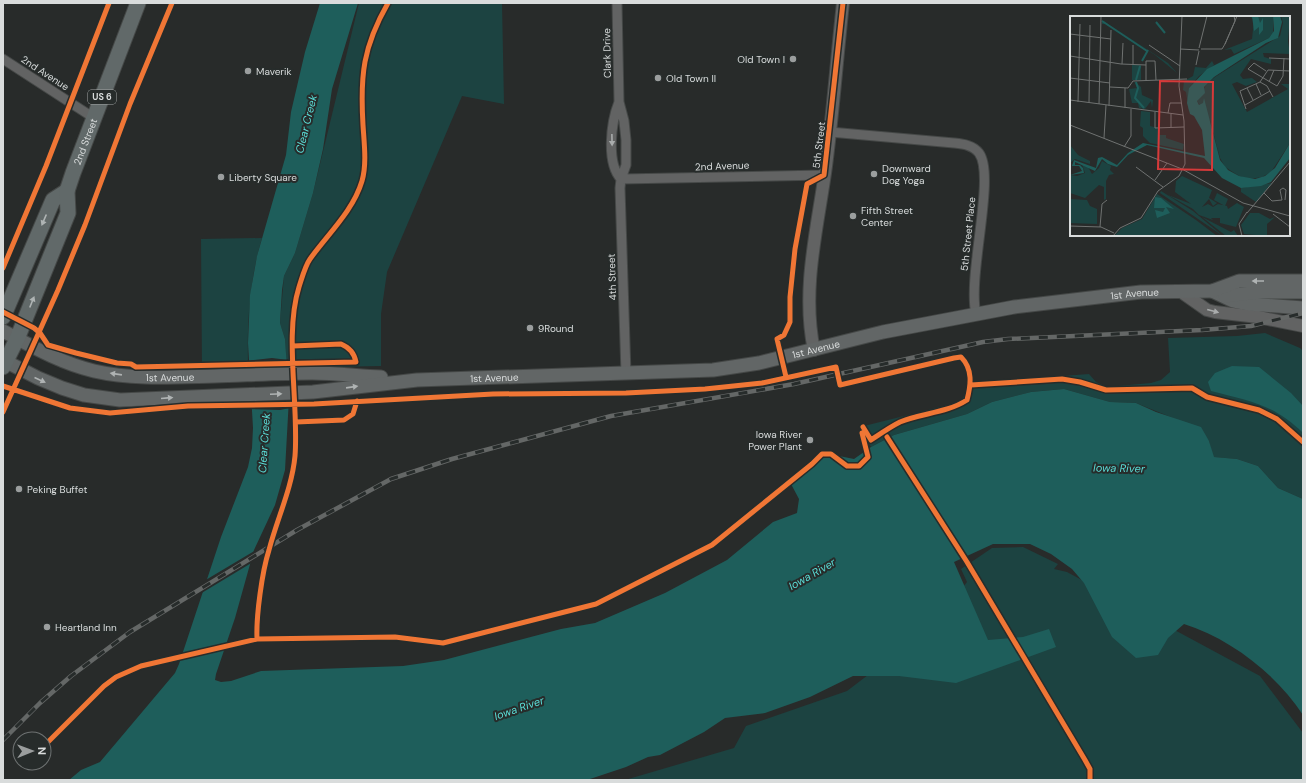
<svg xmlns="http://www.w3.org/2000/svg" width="1306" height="783" font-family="'DM Sans',sans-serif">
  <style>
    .green { fill: #1c4341 }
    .water { fill: #1e5e5b }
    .pier { fill: #282b2a }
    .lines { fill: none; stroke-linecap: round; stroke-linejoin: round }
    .minor-casing { stroke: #454847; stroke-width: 11 }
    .tertiary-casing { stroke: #454847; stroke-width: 14 }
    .secondary-casing { stroke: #454847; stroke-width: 15 }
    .primary-casing { stroke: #454847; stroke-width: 17 }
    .minor { stroke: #626363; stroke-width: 9 }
    .tertiary { stroke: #626363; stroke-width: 12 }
    .secondary { stroke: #626666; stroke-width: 13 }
    .primary { stroke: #616969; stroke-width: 15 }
    .rail-casing { stroke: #646766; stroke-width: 4.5 }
    .rail { stroke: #272c2b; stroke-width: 3; stroke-dasharray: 9; stroke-linecap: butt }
    .cycleway-casing { stroke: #272c2b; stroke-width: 8 }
    .cycleway { stroke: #f07635; stroke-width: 5 }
    .oneway { fill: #a9acac }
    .oneway2 { fill: #afb4b4 }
    .oneway3 { fill: #afb3b3 }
    .poi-dot { fill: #9b9e9e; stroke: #272c2b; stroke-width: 1.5 }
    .labels { text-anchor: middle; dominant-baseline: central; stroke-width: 4; stroke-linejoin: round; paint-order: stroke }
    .shield { fill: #272c2b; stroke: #a4a7a7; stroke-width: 1 }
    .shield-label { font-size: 9px; font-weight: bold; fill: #d9dcdc }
    .street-label { font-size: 10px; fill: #d9dcdc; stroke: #272c2b }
    .poi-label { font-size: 10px; fill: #d9dcdc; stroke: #272c2b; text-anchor: start }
    .water-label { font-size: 11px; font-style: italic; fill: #5addd7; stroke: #272c2b }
    .inset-river { fill: none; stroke: #1e5e5b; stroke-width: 2 }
    .inset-road { fill: none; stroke: #6f7271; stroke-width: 1 }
    .view { fill: #d63a3a; fill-opacity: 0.15; stroke: #d63a3a; stroke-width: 2 }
    .inset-edge { fill: none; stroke: #d9dcdc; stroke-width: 2 }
  </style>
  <rect width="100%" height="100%" fill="#282b2a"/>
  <path class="green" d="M 359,3 L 502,3 L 504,104 L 462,96 L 387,272 L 381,314 L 381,366 L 327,367 L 313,365 L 312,359 L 286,359 L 285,339 L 280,323 L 284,276 L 295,253 L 313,193 Z
    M 262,238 C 250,278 247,320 248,361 L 238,361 L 238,368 L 202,370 L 201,239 Z
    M 1265,333 L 1300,348 L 1303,351 L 1303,499 L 1278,488 L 1258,466 L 1237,459 L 1213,457 L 1209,441 L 1178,420 L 1136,403 L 1110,402 L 1064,389 L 1031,392 L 992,402 L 967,414 L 894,435 L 871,447 L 860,427 L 960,402 L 964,396 L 968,383 L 1089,374 L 1096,382 L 1107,387 L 1151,383 L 1161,380 L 1170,372 L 1168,338 L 1237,336 Z
    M 1023,547 L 1058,564 L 1054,569 L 1067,572 L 1260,676 L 1303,733 L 1303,780 L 625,780 L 734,748 L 746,726 L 847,691 L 931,627 L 967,582 L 961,569 L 992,548 Z"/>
  <path class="water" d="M 320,3 L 358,3 L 332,89 L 323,149 L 313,193 L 295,253 L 284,276 L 282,290 L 280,323 L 285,339 L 289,398 L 285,470 L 275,505 L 254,550 L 235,618 L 216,674 L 215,680 L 221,682 L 231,681 L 261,671 L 403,666 L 444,660 L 561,629 L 595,623 L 665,593 L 727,560 L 773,522 L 797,513 L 799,499 L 791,484 L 823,455 L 834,455 L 854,459 L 871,447 L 894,435 L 967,414 L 992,402 L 1031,392 L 1064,389 L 1110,402 L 1136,403 L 1156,412 L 1201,427 L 1209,441 L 1214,457 L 1237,459 L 1258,466 L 1278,488 L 1303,499 L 1303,715 C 1276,674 1231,639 1184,624 L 1168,638 L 1158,655 L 1136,658 L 1112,637 L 1084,583 L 1072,569 L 1051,554 L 1030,544 L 993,544 L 954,562 L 988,640 L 1023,637 L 1049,629 L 1056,647 L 956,683 L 899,676 L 853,676 L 810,697 L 765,713 L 725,718 L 704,732 L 660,755 L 648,757 L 626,767 L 587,780 L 69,780 L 81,770 L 100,762 L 175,673 L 179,664 L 221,537 L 248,467 L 252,448 L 253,428 L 248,343 L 250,295 L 257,256 L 286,155 L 291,112 L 305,52 Z
    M 1232,366 L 1259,367 L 1291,393 L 1303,406 L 1303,433 C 1273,404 1250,401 1211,391 L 1208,382 L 1215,373 Z"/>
  <path class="pier" d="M 272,358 L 288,360 L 290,408 L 280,410 L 250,409 L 246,361 Z
    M 256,550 L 253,562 L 200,594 L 204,581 Z
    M 229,642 L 227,648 L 179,659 L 181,654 Z"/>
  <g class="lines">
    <g class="minor-casing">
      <path id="minor" d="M 617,3 L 619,102 L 624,121 L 626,140 L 626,165 L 621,179 L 620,188 L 626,374
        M 3,59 L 94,118
        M 619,102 C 611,122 606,163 621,179
        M 830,132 L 954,143 C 963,144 973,145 979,153 C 996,176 967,276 976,314
        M 621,179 L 824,175"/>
    </g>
    <g class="tertiary-casing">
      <path id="tertiary" d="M 1180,291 L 1207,310 L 1215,312 L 1258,317 L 1303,326
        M 814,350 C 801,289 818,226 826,166 C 833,112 837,57 843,3"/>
    </g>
    <g class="secondary-casing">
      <g id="secondary">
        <path d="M 1212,291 L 1233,301 L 1248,304 L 1303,308"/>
        <path d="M 1225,296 L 1261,292 L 1303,292"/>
        <path id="s1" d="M 3,331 C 33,347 61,363 94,371 C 133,380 175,377 215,376 C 247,375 280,373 312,373 C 335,373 358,376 381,377"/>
        <path id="s2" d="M 3,360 L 38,378 L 62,388 L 84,395 L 120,400 L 313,392 L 417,380 L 713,370 L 759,363 L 883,332 L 1014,307 L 1141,292 L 1212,291 L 1239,281 L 1303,281"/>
      </g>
    </g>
    <g class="primary-casing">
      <g id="primary">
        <path d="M 3,317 L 53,200 L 67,191"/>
        <path id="s3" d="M 3,367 L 17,339 L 68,213 L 67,191 L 73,173 L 138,3"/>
      </g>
    </g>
    <use href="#minor" class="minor"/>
    <use href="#tertiary" class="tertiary"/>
    <use href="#secondary" class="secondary"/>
    <use href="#primary" class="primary"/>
    <g class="rail-casing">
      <path id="rail" d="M 3,740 L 40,703 L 71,676 L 130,632 L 297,530 L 391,479 L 452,459 L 611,416 L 794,384 L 983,342 L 1008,339 L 1202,330 L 1251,326 L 1303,313"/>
    </g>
    <use href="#rail" class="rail"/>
    <g class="cycleway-casing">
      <path id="cycleway" d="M 3,268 L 46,166 L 109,3
        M 3,312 L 34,328 L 40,333 L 48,345 L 76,353 L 117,363 L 131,364 L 136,367 L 356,362 C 354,353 350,348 341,344 L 293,346
        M 786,377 L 777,339 L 784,335 L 790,322 L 790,297 L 795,249 L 807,184 L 824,175 L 843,3
        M 971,385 L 1062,379 L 1080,382 L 1106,390 L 1192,388 L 1207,397 L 1259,410 L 1277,419 L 1303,442
        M 3,386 L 70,408 L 110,413 L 188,406 L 314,404 L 493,394 L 626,393 L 705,389 L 762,383 L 836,367 L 840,385 L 954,358 L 961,357 C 973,369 971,385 967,400 C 947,413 922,413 900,422 C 890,427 880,434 871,440 L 863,427
        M 3,412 L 58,290 L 85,225 L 130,104 L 172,3
        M 296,422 L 344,420 L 353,414 L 357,401
        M 887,437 L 967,562 L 1085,760 L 1090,769 L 1090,780
        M 257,639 C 256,616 262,572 269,550 C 277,519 292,488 295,456 C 299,404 284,335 299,287 C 302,278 305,266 310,259 C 328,234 353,211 362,181 C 367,164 364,142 363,125 C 360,75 363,47 388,3
        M 44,746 L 104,686 L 116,677 L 141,666 L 257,639 L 395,637 L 443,643 L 596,604 L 712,545 L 812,464 L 822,454 L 831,454 L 847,466 L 859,466 L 868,457 L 862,433"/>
    </g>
    <use href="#cycleway" class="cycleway"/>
  </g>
  <defs><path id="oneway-solid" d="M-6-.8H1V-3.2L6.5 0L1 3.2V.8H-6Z"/></defs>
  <g class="oneway">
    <use href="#oneway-solid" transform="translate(612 140) rotate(89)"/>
    <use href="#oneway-solid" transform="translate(1213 311) rotate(15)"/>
  </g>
  <g class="oneway2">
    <use href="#oneway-solid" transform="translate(44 220) rotate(113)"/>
    <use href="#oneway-solid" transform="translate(32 302) rotate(-68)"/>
  </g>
  <g class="oneway3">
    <use href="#oneway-solid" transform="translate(1258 281) rotate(-180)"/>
    <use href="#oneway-solid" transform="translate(116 374) rotate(-172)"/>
    <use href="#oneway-solid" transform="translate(40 380) rotate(24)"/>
    <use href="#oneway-solid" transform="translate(352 387) rotate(-8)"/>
    <use href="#oneway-solid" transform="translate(276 394) rotate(-2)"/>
    <use href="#oneway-solid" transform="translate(167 398) rotate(-5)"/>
  </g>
  <g class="poi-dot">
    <circle cx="793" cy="59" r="4"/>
    <circle cx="248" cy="71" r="4"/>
    <circle cx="658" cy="78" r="4"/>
    <circle cx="874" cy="174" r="4"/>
    <circle cx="221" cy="177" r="4"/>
    <circle cx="853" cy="216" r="4"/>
    <circle cx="530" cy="328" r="4"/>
    <circle cx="810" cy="440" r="4"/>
    <circle cx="19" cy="489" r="4"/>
    <circle cx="47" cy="627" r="4"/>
  </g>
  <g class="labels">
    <rect class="shield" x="88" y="90" width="28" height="14" rx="3"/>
    <g class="shield-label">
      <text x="102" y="97">US 6</text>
    </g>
    <g class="street-label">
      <text transform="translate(607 53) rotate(-91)">Clark Drive</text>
      <text transform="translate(45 73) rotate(33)">2nd Avenue</text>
      <text stroke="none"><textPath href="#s3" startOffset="242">2nd Street</textPath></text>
      <text transform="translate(819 145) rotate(-83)">5th Street</text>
      <text transform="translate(722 166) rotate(-2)">2nd Avenue</text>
      <text transform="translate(968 234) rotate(-84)">5th Street Place</text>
      <text transform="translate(612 277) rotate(-92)">4th Street</text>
      <text stroke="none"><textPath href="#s2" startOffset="1148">1st Avenue</textPath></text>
      <text stroke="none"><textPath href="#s2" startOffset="824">1st Avenue</textPath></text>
      <text stroke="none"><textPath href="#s1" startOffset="176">1st Avenue</textPath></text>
      <text stroke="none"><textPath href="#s2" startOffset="500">1st Avenue</textPath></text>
    </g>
    <g class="poi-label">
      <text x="785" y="59" text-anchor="end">Old Town I</text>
      <text x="256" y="71">Maverik</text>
      <text x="666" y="78">Old Town II</text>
      <text x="882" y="168">Downward<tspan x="882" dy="12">Dog Yoga</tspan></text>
      <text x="229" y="177">Liberty Square</text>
      <text x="861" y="210">Fifth Street<tspan x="861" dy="12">Center</tspan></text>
      <text x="538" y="328">9Round</text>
      <text x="802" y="434" text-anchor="end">Iowa River<tspan x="802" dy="12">Power Plant</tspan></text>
      <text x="27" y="489">Peking Buffet</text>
      <text x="55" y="627">Heartland Inn</text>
    </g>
    <g class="water-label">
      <text transform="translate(306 124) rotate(-76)">Clear Creek</text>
      <text transform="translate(264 443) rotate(-86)">Clear Creek</text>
      <text transform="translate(1119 468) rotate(1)">Iowa River</text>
      <text transform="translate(812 574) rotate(-30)">Iowa River</text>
      <text transform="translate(519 708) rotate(-19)">Iowa River</text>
    </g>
  </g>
  <g transform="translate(1070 16)">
    <rect width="220" height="220" fill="#282b2a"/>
    <path d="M 180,0 L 203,0 L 203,17 L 199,22 L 164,38 L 161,33 L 154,34 L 182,23 L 184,4 ZM 211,0 L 220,0 L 218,25 L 220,38 L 193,37 L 194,41 L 201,43 L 201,48 L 181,43 L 170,59 L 173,63 L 182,62 L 187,66 L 176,70 L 167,66 L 162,68 L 177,96 L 218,73 L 211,68 L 219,68 L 220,57 L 220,127 L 201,156 L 192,161 L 180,163 L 169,160 L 155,151 L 150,142 L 140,105 L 127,85 L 136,69 L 145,61 L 210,20 L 213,7 ZM 32,4 L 98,47 L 107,57 L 85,39 L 38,8 L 32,8 ZM 142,45 L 144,49 L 129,60 L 119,72 L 119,96 L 116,76 L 113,74 L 114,65 L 123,60 L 125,51 L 136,52 ZM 62,49 L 71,49 L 71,64 L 62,64 ZM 64,65 L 71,71 L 72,79 L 83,84 L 82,92 L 81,85 L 75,93 L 69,92 L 68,87 L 62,87 L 59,73 L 67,72 ZM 71,95 L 80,96 L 80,110 L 88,112 L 88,119 L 96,119 L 96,122 L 114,128 L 113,134 L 80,127 L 73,120 L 73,112 L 70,110 ZM 0,129 L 8,139 L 20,145 L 20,148 L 5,143 L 0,147 ZM 32,145 L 41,150 L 40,154 L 44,158 L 39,159 L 36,165 L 36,183 L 34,184 L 34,171 L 29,169 L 15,182 L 0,177 L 0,159 L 7,160 L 15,157 L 12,148 L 18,151 L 22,158 L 29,152 ZM 112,160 L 142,174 L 139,182 L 147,187 L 143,190 L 139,183 L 132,191 L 138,188 L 143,191 L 148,188 L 157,190 L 158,193 L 167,187 L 174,191 L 166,211 L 150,207 L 150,202 L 141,202 L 143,204 L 129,199 L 123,193 L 98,179 L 121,188 L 105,176 L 106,165 ZM 202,167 L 186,186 L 171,176 L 171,172 ZM 91,175 L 123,195 L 153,220 L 90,177 ZM 147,177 L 158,183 L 155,190 L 144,184 ZM 87,178 L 126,204 L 147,220 L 44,220 L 52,212 L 72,203 ZM 0,183 L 17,184 L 20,190 L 27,193 L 27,208 L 0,207 ZM 180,197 L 189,197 L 200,203 L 205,201 L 197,208 L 197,220 L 174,218 L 171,209 ZM 132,201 L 161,216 L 164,214 L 168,220 L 156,220 Z" fill="#1c4341"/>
    <path d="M 182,0 L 188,0 L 190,7 L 193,2 L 193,14 L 189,19 L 189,11 L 184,15 ZM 203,0 L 210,0 L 212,6 L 208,22 L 196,27 L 144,61 L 134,71 L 135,77 L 127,85 L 129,89 L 133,87 L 134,82 L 150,144 L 158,154 L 169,160 L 185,163 L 195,160 L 205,152 L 220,127 L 220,142 L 201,166 L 191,170 L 171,172 L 152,162 L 134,142 L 77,129 L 58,139 L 47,151 L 38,148 L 32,143 L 25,155 L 5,146 L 5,149 L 10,149 L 13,152 L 14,157 L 0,159 L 12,155 L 9,150 L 2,150 L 4,144 L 26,152 L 28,142 L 32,141 L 47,149 L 58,137 L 73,127 L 135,140 L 132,114 L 124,100 L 120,98 L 117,87 L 119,72 L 137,53 L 199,22 L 204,15 ZM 85,181 L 91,182 L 104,193 L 96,191 L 100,197 L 87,202 L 85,194 L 93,196 L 95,192 L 84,192 Z" fill="#1e5e5b"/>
    <path class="inset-river" d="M 32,5 L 77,35M 86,6 L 95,17M 72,45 L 78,34M 66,64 L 70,50M 66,66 L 68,72 L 65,82 L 74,92"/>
    <path class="inset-road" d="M 0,18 L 41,23M 79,29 L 110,50M 129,32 L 137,0M 110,33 L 129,34M 131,33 L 152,33 L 155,28 L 165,5 L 167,0 L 164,0 L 165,5 L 155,28M 0,40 L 51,48 L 76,49M 199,42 L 220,43M 52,48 L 53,27M 63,48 L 63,29M 126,49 L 129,35M 196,55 L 184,47 L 178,53 L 207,70 L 213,60 L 214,42M 0,62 L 40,67M 76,65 L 76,45 L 85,45 L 86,64M 190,66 L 197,70 L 203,81M 199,66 L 204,54M 186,68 L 191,79M 40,71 L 58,72 L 63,65 L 117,63M 177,72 L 183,84M 0,84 L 113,99M 8,86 L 10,8M 19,87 L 20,9M 29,88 L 31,0M 175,89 L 200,75M 39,90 L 41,14M 55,92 L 55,72M 176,93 L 170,75 L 190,66 L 198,54 L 220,55M 85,96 L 85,112 L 114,111M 98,97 L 100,87 L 111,87M 101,98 L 101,111M 0,109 L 112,153 L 173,187 L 220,200M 34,122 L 36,89M 54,131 L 61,120 L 61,93M 66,151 L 93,171M 85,164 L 97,147M 194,177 L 202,185 L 212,184M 212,184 L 210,174 L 213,172 L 216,174 L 215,184M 177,197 L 220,146M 203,198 L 220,211M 0,210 L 31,211 L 44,217M 30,211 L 32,188 L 37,184M 43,220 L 50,212 L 71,202 L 88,175 L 109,160 L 115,148 L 114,105 L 109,70 L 112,0M 172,220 L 169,208 L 177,196"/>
    <path class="view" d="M 90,65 L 143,66 L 142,154 L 88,153 Z"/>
    <rect width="220" height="220" class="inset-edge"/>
  </g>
  <rect width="1306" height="783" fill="none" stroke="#d9dcdc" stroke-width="8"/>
  <g transform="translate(32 751) rotate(89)"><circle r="19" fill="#272c2b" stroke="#6e7272"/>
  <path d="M0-3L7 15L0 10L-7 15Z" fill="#9b9e9e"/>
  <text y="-6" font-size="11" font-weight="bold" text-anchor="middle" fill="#d9dcdc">N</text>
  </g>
</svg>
